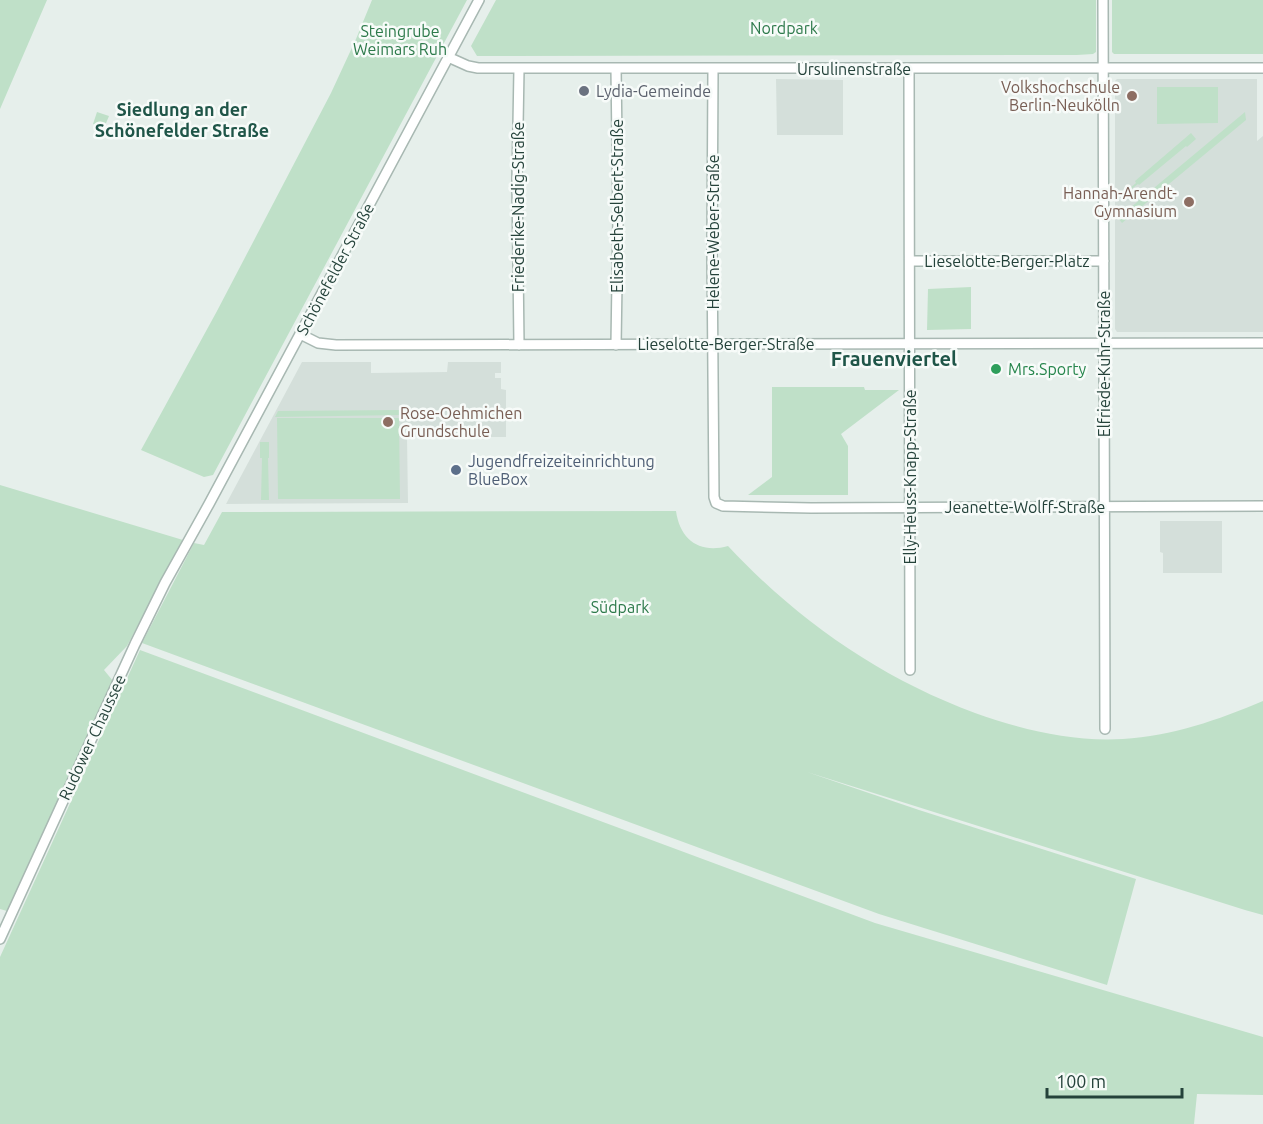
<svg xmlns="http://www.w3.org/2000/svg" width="1263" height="1124" font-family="Ubuntu,sans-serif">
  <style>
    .built { fill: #d4dfda }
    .green { fill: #bfe0c8 }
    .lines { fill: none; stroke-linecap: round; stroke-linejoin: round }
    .minor-casing { stroke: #a8b8b2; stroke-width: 12 }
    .minor { stroke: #fff; stroke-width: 9 }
    .worship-dot { fill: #6b7280; stroke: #f7fbf9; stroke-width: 2 }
    .education-dot { fill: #8d6e63; stroke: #f7fbf9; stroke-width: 2 }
    .leisure-dot { fill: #2e9e5b; stroke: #f7fbf9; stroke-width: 2 }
    .service-dot { fill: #5c6f8a; stroke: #f7fbf9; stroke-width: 2 }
    .labels { text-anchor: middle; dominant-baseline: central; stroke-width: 5; stroke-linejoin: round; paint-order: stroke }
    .park-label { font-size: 16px; fill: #2d7a4b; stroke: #f7fbf9 }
    .street-label { font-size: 16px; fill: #24423a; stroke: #f7fbf9 }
    .education-label { font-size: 16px; fill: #785e54; stroke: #f7fbf9; text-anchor: end }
    .worship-label { font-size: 16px; fill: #5b616d; stroke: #f7fbf9; text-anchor: start }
    .leisure-label { font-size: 16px; fill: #27864d; stroke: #f7fbf9; text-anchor: start }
    .service-label { font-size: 16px; fill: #4e5e75; stroke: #f7fbf9; text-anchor: start }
    .neighbourhood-label { font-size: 18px; font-weight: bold; fill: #1f5548; stroke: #f7fbf9 }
    .quarter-label { font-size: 20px; font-weight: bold; fill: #1f5548; stroke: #f7fbf9 }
  </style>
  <rect width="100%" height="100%" fill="#e6efeb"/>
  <path class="built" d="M 776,79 L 843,80 L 843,135 L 777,135 Z
    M 1117,79 L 1257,79 L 1257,141 L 1263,136 L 1263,332 L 1117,332 L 1115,329 L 1115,81 Z
    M 302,362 L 371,362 L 371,373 L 447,372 L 448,362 L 501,362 L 501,373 L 495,373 L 495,378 L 501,378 L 501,389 L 506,390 L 506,437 L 407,437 L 408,503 L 226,504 Z
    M 1160,521 L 1222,521 L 1222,573 L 1163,573 L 1163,553 L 1160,552 Z"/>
  <path class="green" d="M 0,0 L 47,0 L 0,109 Z
    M 372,0 L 467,0 L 213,475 L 204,477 L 141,450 L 217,311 L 331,93 L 356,39 Z
    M 496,0 L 1096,0 L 1096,52 L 1093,54 L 1077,55 L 477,56 L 471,46 Z
    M 1112,0 L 1263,0 L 1263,54 L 1114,54 L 1112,52 Z
    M 1157,87 L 1218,87 L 1218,123 L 1157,124 Z
    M 97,112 L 109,116 L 104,128 L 93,124 Z
    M 1245,112 L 1246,120 L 1122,223 L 1118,218 Z
    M 1191,133 L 1196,139 L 1187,147 L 1186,146 L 1139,185 L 1138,184 L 1125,194 L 1124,193 L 1136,183 L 1135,181 Z
    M 971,287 L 971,329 L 927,330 L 928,289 Z
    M 772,387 L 864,387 L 865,390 L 899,390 L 841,434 L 848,446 L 848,495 L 748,495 L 772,477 Z
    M 402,410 L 402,415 L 275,417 L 278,411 Z
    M 277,418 L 399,418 L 400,499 L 278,499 Z
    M 260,442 L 269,442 L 269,458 L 268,458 L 269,500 L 261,500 L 262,458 L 260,458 Z
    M 0,485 L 183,540 L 127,646 L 104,670 L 113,681 L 7,911 L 0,909 Z
    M 676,511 C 680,540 700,554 728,546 C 797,620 880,678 975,713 C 1023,730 1072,742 1123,739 C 1172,736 1218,720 1263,701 L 1263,915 L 1245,910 L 807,772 L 919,810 L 1136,879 L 1107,985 L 879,914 L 142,643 L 194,543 L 204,545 L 222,512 Z
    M 140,650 L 875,923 L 1263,1037 L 1263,1095 L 1197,1094 L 1194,1124 L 0,1124 L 0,957 Z"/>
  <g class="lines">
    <g class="minor-casing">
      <path id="minor" d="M 1103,0 L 1105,729
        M 448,57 L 468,66 L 478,68 L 1263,68
        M 616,68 L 618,218 L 616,345
        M 909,68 L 910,670
        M 519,69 L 517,181 L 519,345
        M 713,69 L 712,252 L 714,497 L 716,503 L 723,506 L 811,508 L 1263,506
        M 910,261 L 1104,261
        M 300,334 L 318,343 L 336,345 L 1263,343
        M 0,939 L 135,644 L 165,583 L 209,504 L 479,0"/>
    </g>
    <use href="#minor" class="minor"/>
  </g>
  <circle class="worship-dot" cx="584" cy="91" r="6"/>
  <g class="education-dot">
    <circle cx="1132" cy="96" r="6"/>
    <circle cx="1189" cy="202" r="6"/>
    <circle cx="388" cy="422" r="6"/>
  </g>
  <circle class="leisure-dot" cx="996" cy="369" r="6"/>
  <circle class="service-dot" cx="456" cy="470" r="6"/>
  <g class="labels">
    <g class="park-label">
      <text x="784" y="28">Nordpark</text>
      <text x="400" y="31">Steingrube<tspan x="400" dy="18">Weimars Ruh</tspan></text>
      <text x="620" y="607">Südpark</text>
    </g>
    <g class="street-label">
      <text x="854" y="69">Ursulinenstraße</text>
      <text transform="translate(617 206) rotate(-90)">Elisabeth-Selbert-Straße</text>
      <text transform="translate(518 207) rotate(-90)">Friederike-Nadig-Straße</text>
      <text transform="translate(713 232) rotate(-90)">Helene-Weber-Straße</text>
      <text x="1007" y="261">Lieselotte-Berger-Platz</text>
      <text transform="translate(335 269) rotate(-62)">Schönefelder Straße</text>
      <text x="726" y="344">Lieselotte-Berger-Straße</text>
      <text transform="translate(1104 364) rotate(-90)">Elfriede-Kuhr-Straße</text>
      <text transform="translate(910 477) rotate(-90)">Elly-Heuss-Knapp-Straße</text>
      <text x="1025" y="507">Jeanette-Wolff-Straße</text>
      <text transform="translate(92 737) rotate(-65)">Rudower Chaussee</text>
    </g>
    <g class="education-label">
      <text x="1120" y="87">Volkshochschule<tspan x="1120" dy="18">Berlin-Neukölln</tspan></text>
      <text x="1177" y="193">Hannah-Arendt-<tspan x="1177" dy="18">Gymnasium</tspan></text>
      <text x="400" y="413" text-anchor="start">Rose-Oehmichen<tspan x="400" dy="18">Grundschule</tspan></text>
    </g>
    <g class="worship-label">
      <text x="596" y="91">Lydia-Gemeinde</text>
    </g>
    <g class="leisure-label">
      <text x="1008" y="369">Mrs.Sporty</text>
    </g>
    <g class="service-label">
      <text x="468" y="461">Jugendfreizeiteinrichtung<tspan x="468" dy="18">BlueBox</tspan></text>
    </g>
    <g class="neighbourhood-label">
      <text x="182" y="109">Siedlung an der<tspan x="182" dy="21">Schönefelder Straße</tspan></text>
    </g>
    <g class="quarter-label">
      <text x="894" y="358">Frauenviertel</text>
    </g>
  </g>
  <path d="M1047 1088v9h135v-9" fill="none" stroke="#24423a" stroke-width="3"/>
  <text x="1056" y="1088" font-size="18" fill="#24423a" stroke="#f7fbf9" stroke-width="4.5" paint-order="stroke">100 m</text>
</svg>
